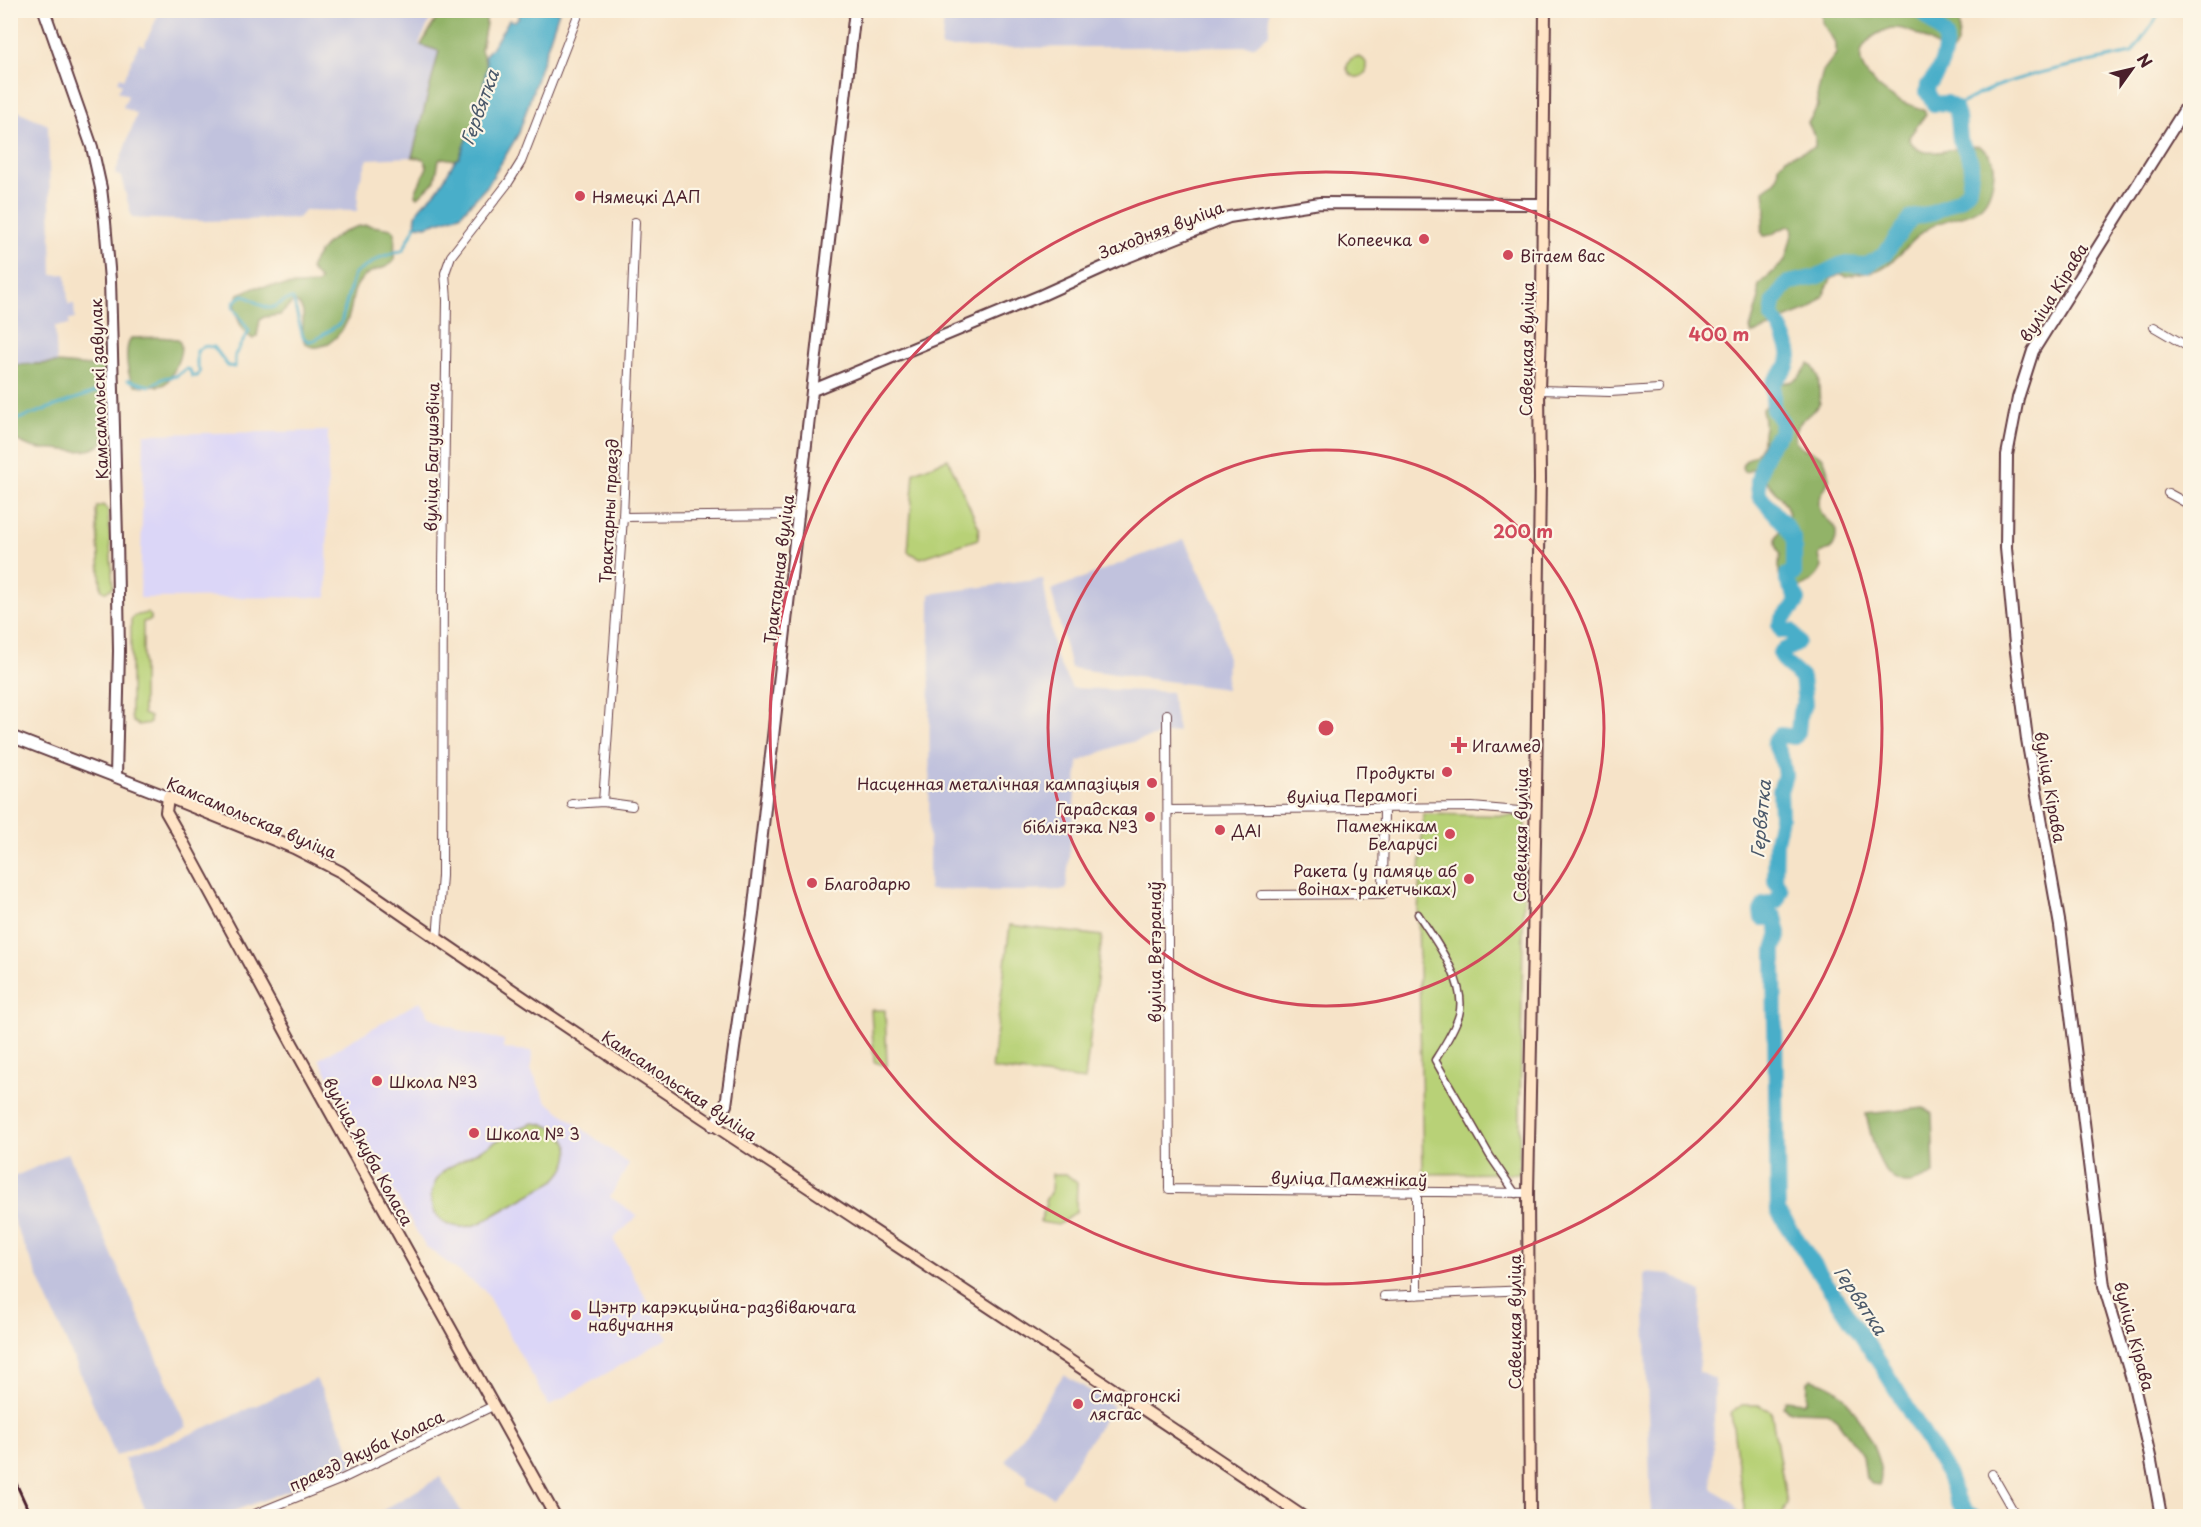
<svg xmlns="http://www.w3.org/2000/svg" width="2201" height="1527" font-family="'Playpen Sans',sans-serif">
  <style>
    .built { fill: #dbd6f7 }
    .industrial { fill: #c1c2dd }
    .green { fill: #b8d177; stroke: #817851; stroke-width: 1.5 }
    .forest { fill: #92b368; stroke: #6e694a; stroke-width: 1.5 }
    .water { fill: #4aaec9; stroke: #4a667a; stroke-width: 1.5 }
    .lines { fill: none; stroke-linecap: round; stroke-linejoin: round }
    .stream { stroke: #4aaec9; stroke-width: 3 }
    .river { stroke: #4aaec9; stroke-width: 16 }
    .pedestrian-casing { stroke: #643c43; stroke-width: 9 }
    .minor-casing { stroke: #643c43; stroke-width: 10 }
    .tertiary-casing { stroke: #643c43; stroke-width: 14 }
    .secondary-casing { stroke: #643c43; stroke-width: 14 }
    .pedestrian { stroke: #fff; stroke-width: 6 }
    .minor { stroke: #fff; stroke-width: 8 }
    .tertiary { stroke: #fff; stroke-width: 10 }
    .secondary { stroke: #ffe4c6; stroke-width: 10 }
    .rail { stroke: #4a1f2b; stroke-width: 3 }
    .ring { fill: none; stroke: #d1495b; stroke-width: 3 }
    .poi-dot { fill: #d1495b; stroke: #fcf5e5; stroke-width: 2 }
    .labels { text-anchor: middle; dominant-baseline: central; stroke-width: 4.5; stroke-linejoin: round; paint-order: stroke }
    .poi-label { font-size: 16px; fill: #4a1f2b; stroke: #fcf5e5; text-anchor: start }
    .street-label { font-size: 16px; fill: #4a1f2b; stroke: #fcf5e5 }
    .water-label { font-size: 18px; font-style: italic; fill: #4a586a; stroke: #fcf5e5 }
    .centre { fill: #d1495b; stroke: #fcf5e5; stroke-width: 3 }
    .ring-label { font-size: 18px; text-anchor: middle; font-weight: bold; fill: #d1495b; stroke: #fcf5e5; stroke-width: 4.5; stroke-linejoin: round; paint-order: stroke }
  </style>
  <rect width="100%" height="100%" fill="#fcf5e5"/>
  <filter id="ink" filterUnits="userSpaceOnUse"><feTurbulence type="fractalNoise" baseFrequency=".0167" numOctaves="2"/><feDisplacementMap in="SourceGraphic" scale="12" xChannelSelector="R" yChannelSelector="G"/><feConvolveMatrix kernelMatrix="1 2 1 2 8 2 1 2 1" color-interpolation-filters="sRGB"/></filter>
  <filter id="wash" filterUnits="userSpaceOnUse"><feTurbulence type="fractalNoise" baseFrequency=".008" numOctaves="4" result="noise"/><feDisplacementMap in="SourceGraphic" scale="24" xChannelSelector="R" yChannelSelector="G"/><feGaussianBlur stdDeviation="1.35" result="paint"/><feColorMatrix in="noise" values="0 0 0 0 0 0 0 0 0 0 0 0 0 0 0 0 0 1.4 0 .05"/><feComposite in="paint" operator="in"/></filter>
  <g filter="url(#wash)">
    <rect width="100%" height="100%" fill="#f6e3c8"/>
    <path class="built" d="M 328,431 L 327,597 L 140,598 L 144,434 Z
      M 420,1001 L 430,1017 L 460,1031 L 504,1040 L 503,1049 L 532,1051 L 531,1070 L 546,1101 L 629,1164 L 610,1197 L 638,1216 L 613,1239 L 668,1338 L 549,1406 L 485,1291 L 425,1246 L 319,1059 Z"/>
    <path class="industrial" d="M 160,11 L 434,11 L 419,44 L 439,51 L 412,157 L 368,159 L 359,182 L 357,211 L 305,210 L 298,218 L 268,219 L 203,221 L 132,218 L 121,177 L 115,174 L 137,114 L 123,107 L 128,96 L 118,91 L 122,84 L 118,82 L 120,77 L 124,79 L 139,44 L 144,46 Z
      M 945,11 L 1269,11 L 1269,34 L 1255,46 L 941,48 Z
      M 10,107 L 48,125 L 52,275 L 66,274 L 68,304 L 74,304 L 75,319 L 69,319 L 69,325 L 55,326 L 57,363 L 11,365 Z
      M 1184,539 L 1218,612 L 1227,655 L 1226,689 L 1071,668 L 1051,590 Z
      M 1043,579 L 1055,656 L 1072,688 L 1171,692 L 1178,731 L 1119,745 L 1078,762 L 1066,890 L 1019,891 L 929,890 L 930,594 Z
      M 68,1153 L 187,1427 L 116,1456 L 11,1215 L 11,1178 Z
      M 1644,1272 L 1670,1274 L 1701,1292 L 1699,1372 L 1715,1379 L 1712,1489 L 1732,1501 L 1741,1516 L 1651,1516 Z
      M 1064,1374 L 1113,1406 L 1053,1497 L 1027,1482 L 1027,1475 L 1005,1461 Z
      M 316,1379 L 358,1464 L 221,1516 L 148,1516 L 124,1459 L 177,1440 Z
      M 440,1477 L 464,1516 L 373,1516 Z"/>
    <path class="green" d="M1347 67a10 10 0 1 1 20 0a10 10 0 1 1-20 0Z
      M 948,459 L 979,528 L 978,539 L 921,558 L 908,552 L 914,472 Z
      M 103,505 L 108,510 L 113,587 L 106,592 L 101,588 L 96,511 L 97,507 Z
      M 147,613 L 151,616 L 151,620 L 143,622 L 143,714 L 150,717 L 150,723 L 138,725 L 133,722 L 131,717 L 131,620 L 134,616 Z
      M 1423,814 L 1525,816 L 1519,1173 L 1423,1174 L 1418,914 Z
      M 1010,925 L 1102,936 L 1085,1080 L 992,1069 Z
      M 871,1010 L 885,1010 L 887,1066 L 874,1062 Z
      M 533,1123 C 569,1125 581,1157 554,1181 L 478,1224 C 438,1238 414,1198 446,1169 L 522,1127 Z
      M 1052,1174 L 1066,1174 L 1077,1183 L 1076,1212 L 1058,1225 L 1040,1222 L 1046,1206 L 1045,1201 L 1051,1191 Z
      M 1742,1405 L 1759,1405 L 1771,1411 L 1787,1503 L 1782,1516 L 1745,1515 L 1731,1413 Z"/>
    <path class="forest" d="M 441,11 L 486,11 L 486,24 L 481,50 L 487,66 L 483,86 L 486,98 L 484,111 L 480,119 L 471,129 L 459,158 L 455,160 L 443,158 L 439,160 L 435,181 L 418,197 L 415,195 L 416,191 L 427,167 L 424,159 L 412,157 L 439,51 L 421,45 Z
      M 1823,11 L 1955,11 C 1961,22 1961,50 1947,55 C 1935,43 1911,28 1894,28 C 1888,27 1882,32 1877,34 C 1862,43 1855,57 1866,73 C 1873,84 1890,97 1902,102 C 1909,105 1916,106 1924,110 L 1926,114 L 1909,137 C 1918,166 1956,145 1978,146 C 1988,150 1995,161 1994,171 C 1990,224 1960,209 1927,229 C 1911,239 1900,259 1882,268 C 1873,273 1857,274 1846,276 L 1841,274 L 1831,279 L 1823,296 L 1810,309 L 1787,318 L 1770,328 L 1752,334 L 1750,329 L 1759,298 L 1758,289 L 1759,285 L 1785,261 L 1793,231 L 1791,226 C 1781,226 1775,236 1764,236 L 1761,231 L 1766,211 L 1764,190 L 1776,181 L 1778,176 L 1779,166 L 1787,157 L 1815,147 L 1815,137 L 1808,123 L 1818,106 L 1817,96 L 1823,71 L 1836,54 L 1836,44 L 1822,22 L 1822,11 Z
      M 366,225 L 392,229 L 395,233 L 394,261 C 385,272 372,266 360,281 C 352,290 353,301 350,312 C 347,325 336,342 322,346 C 315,348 310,348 305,343 C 297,328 312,311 294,301 L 280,315 L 264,317 L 260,320 L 257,336 L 253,339 C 240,331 231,308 238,294 L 257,287 L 318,284 L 320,280 L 310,269 C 319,245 342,228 366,225 Z
      M 131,338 C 141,338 169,335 178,340 C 187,347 171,382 163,385 C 154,388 143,386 135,385 C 126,376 124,349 131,338 Z
      M 57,363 L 101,367 L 107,373 C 108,388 114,416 110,429 C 101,457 76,451 55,449 C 49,448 43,450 36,448 C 27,447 20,440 11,439 L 11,365 Z
      M 1809,364 C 1822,372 1818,390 1820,403 C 1814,413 1798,420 1795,432 C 1790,451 1818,450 1823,458 C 1826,462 1829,475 1829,480 C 1826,487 1820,495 1819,502 C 1817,524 1847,518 1832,549 C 1816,552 1818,554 1822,567 C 1818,577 1807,586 1797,588 C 1775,581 1778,574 1780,554 C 1766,529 1793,527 1788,510 C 1783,497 1772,489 1764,478 L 1769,461 L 1764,460 L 1749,471 L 1744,472 L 1742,467 C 1744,459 1750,459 1756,454 C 1767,442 1765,423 1762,409 C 1771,402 1770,392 1776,383 C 1797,383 1797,380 1809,364 Z
      M 1924,1108 L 1932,1114 L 1934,1174 C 1925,1178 1916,1183 1907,1183 C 1879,1183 1871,1135 1866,1114 Z
      M 1812,1379 C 1822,1382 1833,1385 1841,1393 C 1855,1409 1889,1465 1879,1485 L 1872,1484 L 1866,1479 L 1863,1456 L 1837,1420 L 1827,1412 L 1791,1411 L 1786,1409 L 1783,1406 L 1786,1400 L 1803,1402 L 1807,1400 L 1808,1382 Z"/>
    <path class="water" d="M 519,11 L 559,11 L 519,133 L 488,185 L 460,215 L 426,226 L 416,225 C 412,208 429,201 437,190 C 444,181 449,170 455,160 L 459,158 L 469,132 L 480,119 L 484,111 L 486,98 L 483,86 L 487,66 L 485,55 L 493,46 L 509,20 L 515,21 L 519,17 Z"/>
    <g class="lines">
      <path class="stream" d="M 1955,108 C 2000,76 2077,65 2132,53 L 2162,10
        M 128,380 L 150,386 L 164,378 L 176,376 L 186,369 L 190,370 L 192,376 L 197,376 L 200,372 L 197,364 L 197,351 C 202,345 207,346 214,347 L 228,366 L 235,367 L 235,355 L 249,331 L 233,307 L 235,301 L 243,295 C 252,298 261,308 270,308 C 279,307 284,298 293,299 L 303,337 L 308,341 L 315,340 L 341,323 L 354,274 L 381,257 L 403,250 L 416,225
        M 10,422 L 106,388"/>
      <path class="river" d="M 1921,10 L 1946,37 C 1945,57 1941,70 1928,85 L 1927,92 L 1934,104 L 1946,103 L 1955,108 L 1958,117 L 1960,140 L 1972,164 L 1969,189 L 1961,198 L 1932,213 L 1911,218 L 1885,254 L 1867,265 L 1842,264 L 1816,277 L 1788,283 L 1774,301 L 1772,317 L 1780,327 L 1788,346 L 1790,356 L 1787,366 L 1773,383 L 1773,409 L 1782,422 L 1781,432 L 1772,443 L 1762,463 L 1758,481 L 1759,495 L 1786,526 L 1794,540 L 1794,574 L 1789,574 L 1787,575 L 1787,581 L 1798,600 C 1793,611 1783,614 1779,626 L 1782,631 L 1791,631 L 1798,641 C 1794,649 1785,647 1780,653 L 1786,664 L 1802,678 L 1805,704 L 1800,712 L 1798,732 L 1795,737 L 1780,735 L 1774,742 L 1783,763 L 1785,775 L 1780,791 L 1781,817 L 1776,841 L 1775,881 L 1781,890 L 1777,901 L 1765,904 L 1761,911 L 1762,918 L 1766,918 L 1768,913 L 1775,917 L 1779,933 L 1774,949 L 1774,966 L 1778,1211 L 1883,1368 L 1947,1473 L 1957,1500 L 1967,1513 L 1973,1516"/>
    </g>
  </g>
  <g filter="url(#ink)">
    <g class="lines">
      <g class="pedestrian-casing">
        <path id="pedestrian" d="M 1418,914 C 1434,939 1468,983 1459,1015 C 1454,1031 1444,1046 1435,1060 L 1490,1156 L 1516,1194"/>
      </g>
      <g class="minor-casing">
        <path id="minor" d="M 2154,327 L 2190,348
          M 1539,390 L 1610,392 L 1659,389
          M 2168,493 L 2190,505
          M 623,517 L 799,515
          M 1167,714 L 1169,1189 L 1528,1193
          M 603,802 L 623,517 L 635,222
          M 572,804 L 603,802 L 632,806
          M 1168,810 L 1472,807 L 1519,811 L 1536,808
          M 1261,895 L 1383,894 L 1384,808
          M 437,939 L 442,876 L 443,566 L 447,300 L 445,273 L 451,256 L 508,183 L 521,162 L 580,10
          M 1417,1192 L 1417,1295
          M 1384,1296 L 1529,1290
          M 1992,1474 L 2016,1516
          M 250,1516 L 342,1479 L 493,1406"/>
      </g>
      <g class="tertiary-casing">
        <path id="tertiary" d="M 44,10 L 92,147 L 101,188 L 105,222 L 110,280 L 117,538 L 119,651 L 116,776
          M 813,390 L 1042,295 L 1117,261 L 1229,217 L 1320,203 L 1543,204
          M 10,736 L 168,797
          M 713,1126 L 726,1105 L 753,914 L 855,10
          M 2161,1516 L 2151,1461 L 2134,1386 L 2104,1286 L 2060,926 L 2027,739 L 2015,644 L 2006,548 L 2007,455 L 2018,398 L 2033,351 L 2190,101"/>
      </g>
      <g class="secondary-casing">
        <path id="secondary" d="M 555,1516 L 293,1045 L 178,833 L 166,812 L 168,797 L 294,848 L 341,872 C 657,1093 983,1299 1302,1516
          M 1530,1516 L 1528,1193 L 1536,791 L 1540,479 L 1539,390 L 1542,299 L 1545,10"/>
      </g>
      <use href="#pedestrian" class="pedestrian"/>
      <use href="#minor" class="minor"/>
      <use href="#tertiary" class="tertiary"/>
      <use href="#secondary" class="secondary"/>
      <path class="rail" d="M 10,1470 L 31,1516"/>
    </g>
  </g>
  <g class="ring">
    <circle cx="1326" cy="728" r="278"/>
    <circle cx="1326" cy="728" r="556"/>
  </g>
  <g class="poi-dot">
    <circle cx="580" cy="196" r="6"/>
    <circle cx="1424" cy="239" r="6"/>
    <circle cx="1508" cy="255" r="6"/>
    <path d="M1456 736h6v6h6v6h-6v6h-6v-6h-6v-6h6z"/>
    <circle cx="1447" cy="772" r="6"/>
    <circle cx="1152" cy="783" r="6"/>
    <circle cx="1150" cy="817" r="6"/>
    <circle cx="1220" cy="830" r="6"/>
    <circle cx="1450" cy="834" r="6"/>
    <circle cx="1469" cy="879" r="6"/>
    <circle cx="812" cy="883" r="6"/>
    <circle cx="377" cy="1081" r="6"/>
    <circle cx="474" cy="1133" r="6"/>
    <circle cx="576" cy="1315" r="6"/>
    <circle cx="1078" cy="1404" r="6"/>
  </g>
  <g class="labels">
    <g class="poi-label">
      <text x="592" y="196">Нямецкі ДАП</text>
      <text x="1412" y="239" text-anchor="end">Копеечка</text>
      <text x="1520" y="255">Вітаем вас</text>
      <text x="1472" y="745">Игалмед</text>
      <text x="1435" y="772" text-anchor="end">Продукты</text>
      <text x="1140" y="783" text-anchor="end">Насценная металічная кампазіцыя</text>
      <text x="1138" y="808" text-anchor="end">Гарадская<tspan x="1138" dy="18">бібліятэка №3</tspan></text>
      <text x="1438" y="825" text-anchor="end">Памежнікам<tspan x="1438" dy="18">Беларусі</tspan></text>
      <text x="1232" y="830">ДАІ</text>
      <text x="1457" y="870" text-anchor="end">Ракета (у памяць аб<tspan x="1457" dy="18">воінах-ракетчыках)</tspan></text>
      <text x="824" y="883">Благодарю</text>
      <text x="389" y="1081">Школа №3</text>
      <text x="486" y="1133">Школа № 3</text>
      <text x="588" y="1306">Цэнтр карэкцыйна-развіваючага<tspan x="588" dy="18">навучання</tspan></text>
      <text x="1090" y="1395">Смаргонскі<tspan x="1090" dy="18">лясгас</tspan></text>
    </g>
    <g class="street-label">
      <text transform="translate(1161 229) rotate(-21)">Заходняя вуліца</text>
      <text transform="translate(2053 292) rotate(-58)">вуліца Кірава</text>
      <text transform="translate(1526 349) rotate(-89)">Савецкая вуліца</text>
      <text transform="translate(98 389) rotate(-92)">Камсамольскі завулак</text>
      <text transform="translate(431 457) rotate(-89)">вуліца Багушэвіча</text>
      <text transform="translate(608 511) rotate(-87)">Трактарны праезд</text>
      <text transform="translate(778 569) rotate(-83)">Трактарная вуліца</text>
      <text transform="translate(2051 787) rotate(80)">вуліца Кірава</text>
      <text transform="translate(1352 795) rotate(-1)">вуліца Перамогі</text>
      <text transform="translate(252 817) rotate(23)">Камсамольская вуліца</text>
      <text transform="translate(1520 835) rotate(-89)">Савецкая вуліца</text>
      <text transform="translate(1154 952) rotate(-90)">вуліца Ветэранаў</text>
      <text transform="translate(680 1085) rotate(34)">Камсамольская вуліца</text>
      <text transform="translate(369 1151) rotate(61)">вуліца Якуба Коласа</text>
      <text transform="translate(1349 1178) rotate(1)">вуліца Памежнікаў</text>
      <text transform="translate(1514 1322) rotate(-90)">Савецкая вуліца</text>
      <text transform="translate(2135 1336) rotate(75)">вуліца Кірава</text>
      <text transform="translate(366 1450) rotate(-25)">праезд Якуба Коласа</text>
    </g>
    <g class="water-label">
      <text transform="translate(479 107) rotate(-70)">Гервятка</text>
      <text transform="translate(1760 819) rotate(-85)">Гервятка</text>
      <text transform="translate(1861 1300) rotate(56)">Гервятка</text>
    </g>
  </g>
  <circle cx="1326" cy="728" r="9" class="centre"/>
  <g class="ring-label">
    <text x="1719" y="341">400 m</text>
    <text x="1523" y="538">200 m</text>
  </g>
  <rect width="2201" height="1527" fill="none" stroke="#fcf5e5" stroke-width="36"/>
  <g transform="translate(2132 69) rotate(56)" stroke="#fcf5e5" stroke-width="4.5" paint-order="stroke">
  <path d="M0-4.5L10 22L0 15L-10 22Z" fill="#4a1f2b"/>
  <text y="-9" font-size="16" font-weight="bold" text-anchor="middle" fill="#4a1f2b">N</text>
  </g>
</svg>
